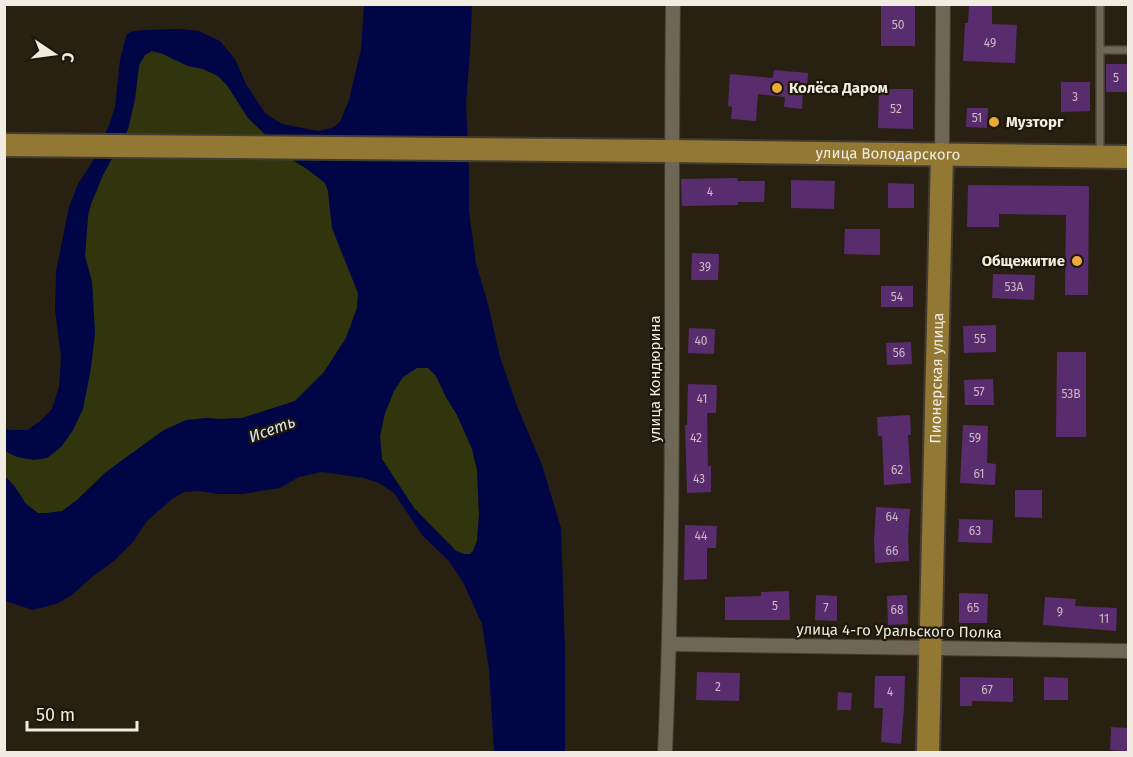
<svg xmlns="http://www.w3.org/2000/svg" width="1133" height="757" font-family="'Fira Sans',sans-serif">
  <style>
    .green { fill: #30350e }
    .water { fill: #000546; fill-rule: evenodd }
    .building { fill: #592c6e }
    .lines { fill: none; stroke-linecap: round; stroke-linejoin: round }
    .service-casing { stroke: #423c32; stroke-width: 10 }
    .minor-casing { stroke: #423c32; stroke-width: 16 }
    .primary-casing { stroke: #423c32; stroke-width: 26 }
    .service { stroke: #6f6756; stroke-width: 7 }
    .minor { stroke: #6f6756; stroke-width: 14 }
    .primary { stroke: #927833; stroke-width: 22 }
    .poi-dot { fill: #eca93a; stroke: #1e1809; stroke-width: 2 }
    .labels { text-anchor: middle; dominant-baseline: central; stroke-width: 4.5; stroke-linejoin: round; paint-order: stroke }
    .number-label { font-size: 12px; fill: #cabcc5 }
    .poi-label { font-size: 15px; font-weight: bold; fill: #f0ece2; stroke: #1e1809; text-anchor: start }
    .street-label { font-size: 15px; fill: #f0ece2; stroke: #1e1809 }
    .water-label { font-size: 16px; font-style: italic; fill: #dae4f8; stroke: #1e1809 }
  </style>
  <rect width="100%" height="100%" fill="#282112"/>
  <path class="green" d="M 152,51 L 163,54 L 188,66 L 203,69 L 218,76 L 227,85 L 248,118 L 291,159 L 307,169 L 325,182 L 328,191 L 332,228 L 358,293 L 357,308 L 346,338 L 324,372 L 295,401 L 242,418 L 221,419 L 206,418 L 164,430 L 106,472 L 77,500 L 62,511 L 47,513 L 38,513 L 26,504 L 15,487 L 5,476 L 5,451 L 17,457 L 47,458 L 61,447 L 73,430 L 95,333 L 92,282 L 85,256 L 88,216 L 91,204 L 103,175 L 128,129 L 135,99 L 139,65 L 145,55 Z
    M 417,368 L 428,368 L 436,376 L 446,397 L 457,415 L 472,449 L 477,470 L 479,515 L 477,541 L 473,551 L 470,554 L 464,554 L 456,551 L 414,508 L 382,459 L 380,436 L 385,413 L 394,391 L 403,377 Z"/>
  <path class="water" d="M 364,5 L 472,5 L 470,52 L 466,103 L 469,174 L 469,211 L 476,263 L 488,304 L 500,357 L 517,406 L 542,465 L 561,528 L 565,649 L 565,752 L 494,752 L 489,669 L 482,624 L 463,582 L 449,561 L 422,535 L 394,493 L 379,483 L 364,478 L 322,472 L 299,477 L 280,488 L 260,491 L 243,494 L 218,494 L 199,491 L 184,492 L 172,499 L 147,521 L 133,542 L 114,561 L 92,577 L 72,595 L 56,604 L 33,610 L 5,601 L 5,476 L 15,487 L 26,504 L 38,513 L 47,513 L 62,511 L 77,500 L 106,472 L 164,430 L 186,420 L 206,418 L 221,419 L 242,418 L 295,401 L 324,372 L 346,338 L 357,308 L 358,293 L 332,228 L 328,191 L 325,183 L 307,169 L 291,159 L 248,118 L 227,85 L 218,76 L 203,69 L 188,66 L 163,54 L 152,51 L 145,55 L 139,65 L 135,99 L 128,129 L 103,175 L 91,204 L 88,216 L 85,256 L 92,282 L 95,333 L 91,368 L 83,409 L 73,430 L 61,447 L 47,458 L 34,460 L 17,457 L 5,451 L 5,428 L 10,430 L 27,430 L 39,422 L 52,409 L 59,387 L 61,357 L 55,310 L 56,272 L 69,207 L 78,184 L 93,161 L 109,125 L 115,107 L 120,60 L 126,36 L 130,32 L 142,30 L 180,29 L 199,31 L 220,41 L 235,59 L 246,84 L 265,113 L 282,124 L 318,131 L 332,128 L 340,122 L 349,100 L 361,49 ZM 417,368 L 428,368 L 436,376 L 446,397 L 457,415 L 472,449 L 477,470 L 479,515 L 477,541 L 473,551 L 470,554 L 464,554 L 456,551 L 414,508 L 382,459 L 380,436 L 385,413 L 394,391 L 403,377 Z"/>
  <path class="building" d="M 881,4 L 915,4 L 915,46 L 881,46 Z
    M 969,4 L 992,4 L 992,24 L 1017,25 L 1015,63 L 963,61 L 965,23 L 968,23 Z
    M 1106,64 L 1128,64 L 1128,92 L 1106,92 Z
    M 774,70 L 808,73 L 807,88 L 803,87 L 802,109 L 784,107 L 785,97 L 758,94 L 756,121 L 731,119 L 732,107 L 728,106 L 730,74 L 773,78 Z
    M 1061,82 L 1090,82 L 1090,111 L 1061,112 Z
    M 879,89 L 913,89 L 913,129 L 878,128 Z
    M 967,108 L 988,108 L 987,128 L 966,127 Z
    M 737,178 L 738,181 L 765,181 L 764,202 L 738,202 L 738,205 L 682,206 L 681,179 Z
    M 791,180 L 835,181 L 834,209 L 791,208 Z
    M 888,183 L 914,184 L 914,208 L 888,208 Z
    M 968,185 L 1089,186 L 1088,295 L 1065,295 L 1066,215 L 999,214 L 999,227 L 967,227 Z
    M 845,229 L 880,229 L 880,255 L 844,254 Z
    M 692,253 L 719,254 L 718,280 L 691,280 Z
    M 993,274 L 1035,275 L 1034,300 L 992,298 Z
    M 881,286 L 913,286 L 913,307 L 881,307 Z
    M 996,325 L 996,352 L 964,353 L 963,326 Z
    M 689,328 L 715,329 L 714,354 L 688,353 Z
    M 911,342 L 912,364 L 887,365 L 886,343 Z
    M 1057,352 L 1086,352 L 1086,437 L 1056,437 Z
    M 993,379 L 994,405 L 965,405 L 964,380 Z
    M 688,384 L 717,385 L 716,413 L 707,413 L 708,466 L 711,466 L 711,492 L 687,493 L 685,425 L 687,425 Z
    M 910,415 L 911,435 L 908,435 L 911,483 L 884,485 L 882,436 L 878,436 L 877,417 Z
    M 963,425 L 988,426 L 987,463 L 996,464 L 995,485 L 960,483 Z
    M 1015,490 L 1042,490 L 1042,518 L 1015,517 Z
    M 876,507 L 910,509 L 908,538 L 909,561 L 875,563 L 874,542 Z
    M 959,519 L 993,520 L 992,543 L 958,542 Z
    M 685,525 L 717,526 L 716,548 L 707,548 L 707,579 L 684,580 Z
    M 789,591 L 790,620 L 725,620 L 725,597 L 761,596 L 761,592 Z
    M 959,593 L 988,594 L 987,623 L 959,623 Z
    M 816,595 L 837,596 L 837,621 L 815,620 Z
    M 907,595 L 908,624 L 888,625 L 887,596 Z
    M 1045,597 L 1076,599 L 1075,606 L 1117,608 L 1116,631 L 1043,625 Z
    M 697,672 L 740,673 L 739,701 L 696,700 Z
    M 875,676 L 905,676 L 904,708 L 901,744 L 881,742 L 883,708 L 874,708 Z
    M 960,677 L 1013,678 L 1013,702 L 972,701 L 972,706 L 960,706 Z
    M 1044,677 L 1068,678 L 1068,700 L 1044,700 Z
    M 838,692 L 852,693 L 851,710 L 837,710 Z
    M 1111,727 L 1128,728 L 1127,751 L 1110,750 Z"/>
  <g class="lines">
    <g class="service-casing">
      <path id="service" d="M 1100,50 L 1128,50
        M 1100,154 L 1100,4"/>
    </g>
    <g class="minor-casing">
      <path id="minor" d="M 942,154 L 943,4
        M 670,644 L 1128,651
        M 665,752 C 676,503 670,254 673,4"/>
    </g>
    <g class="primary-casing">
      <g id="primary">
        <path id="s1" d="M 4,145 L 671,151 L 1128,157"/>
        <path id="s2" d="M 928,752 L 942,154"/>
      </g>
    </g>
    <use href="#service" class="service"/>
    <use href="#minor" class="minor"/>
    <use href="#primary" class="primary"/>
  </g>
  <g class="poi-dot">
    <circle cx="777" cy="88" r="6"/>
    <circle cx="994" cy="122" r="6"/>
    <circle cx="1077" cy="261" r="6"/>
  </g>
  <g class="labels">
    <g class="number-label">
      <text x="898" y="25">50</text>
      <text x="990" y="43">49</text>
      <text x="1116" y="78">5</text>
      <text x="1075" y="97">3</text>
      <text x="896" y="109">52</text>
      <text x="977" y="118">51</text>
      <text x="710" y="192">4</text>
      <text x="705" y="267">39</text>
      <text x="1014" y="287">53А</text>
      <text x="897" y="297">54</text>
      <text x="980" y="339">55</text>
      <text x="701" y="341">40</text>
      <text x="899" y="353">56</text>
      <text x="979" y="392">57</text>
      <text x="1071" y="394">53В</text>
      <text x="702" y="399">41</text>
      <text x="696" y="438">42</text>
      <text x="975" y="438">59</text>
      <text x="897" y="470">62</text>
      <text x="979" y="474">61</text>
      <text x="699" y="479">43</text>
      <text x="892" y="517">64</text>
      <text x="975" y="531">63</text>
      <text x="701" y="536">44</text>
      <text x="892" y="551">66</text>
      <text x="775" y="606">5</text>
      <text x="826" y="608">7</text>
      <text x="973" y="608">65</text>
      <text x="897" y="610">68</text>
      <text x="1060" y="612">9</text>
      <text x="1104" y="619">11</text>
      <text x="718" y="687">2</text>
      <text x="987" y="690">67</text>
      <text x="890" y="692">4</text>
    </g>
    <g class="poi-label">
      <text x="789" y="88">Колёса Даром</text>
      <text x="1006" y="122">Музторг</text>
      <text x="1065" y="261" text-anchor="end">Общежитие</text>
    </g>
    <g class="street-label">
      <text stroke="none"><textPath href="#s1" startOffset="884">улица Володарского</textPath></text>
      <text transform="translate(655 379) rotate(-90)">улица Кондюрина</text>
      <text stroke="none"><textPath href="#s2" startOffset="374">Пионерская улица</textPath></text>
      <text transform="translate(899 631) rotate(1)">улица 4-го Уральского Полка</text>
    </g>
    <g class="water-label">
      <text transform="translate(272 429) rotate(-20)">Исеть</text>
    </g>
  </g>
  <rect width="1133" height="757" fill="none" stroke="#f0ece2" stroke-width="12"/>
  <g transform="translate(54 54) rotate(103)" stroke="#1e1809" stroke-width="4.5" paint-order="stroke">
  <path d="M0-4.5L10 22L0 15L-10 22Z" fill="#f0ece2"/>
  <text y="-9" font-size="16" font-weight="bold" text-anchor="middle" fill="#f0ece2">С</text>
  </g>
  <path d="M27 721v9h110v-9" fill="none" stroke="#f0ece2" stroke-width="3"/>
  <text x="36" y="721" font-size="18" fill="#f0ece2" stroke="#1e1809" stroke-width="4.5" paint-order="stroke">50 m</text>
</svg>
